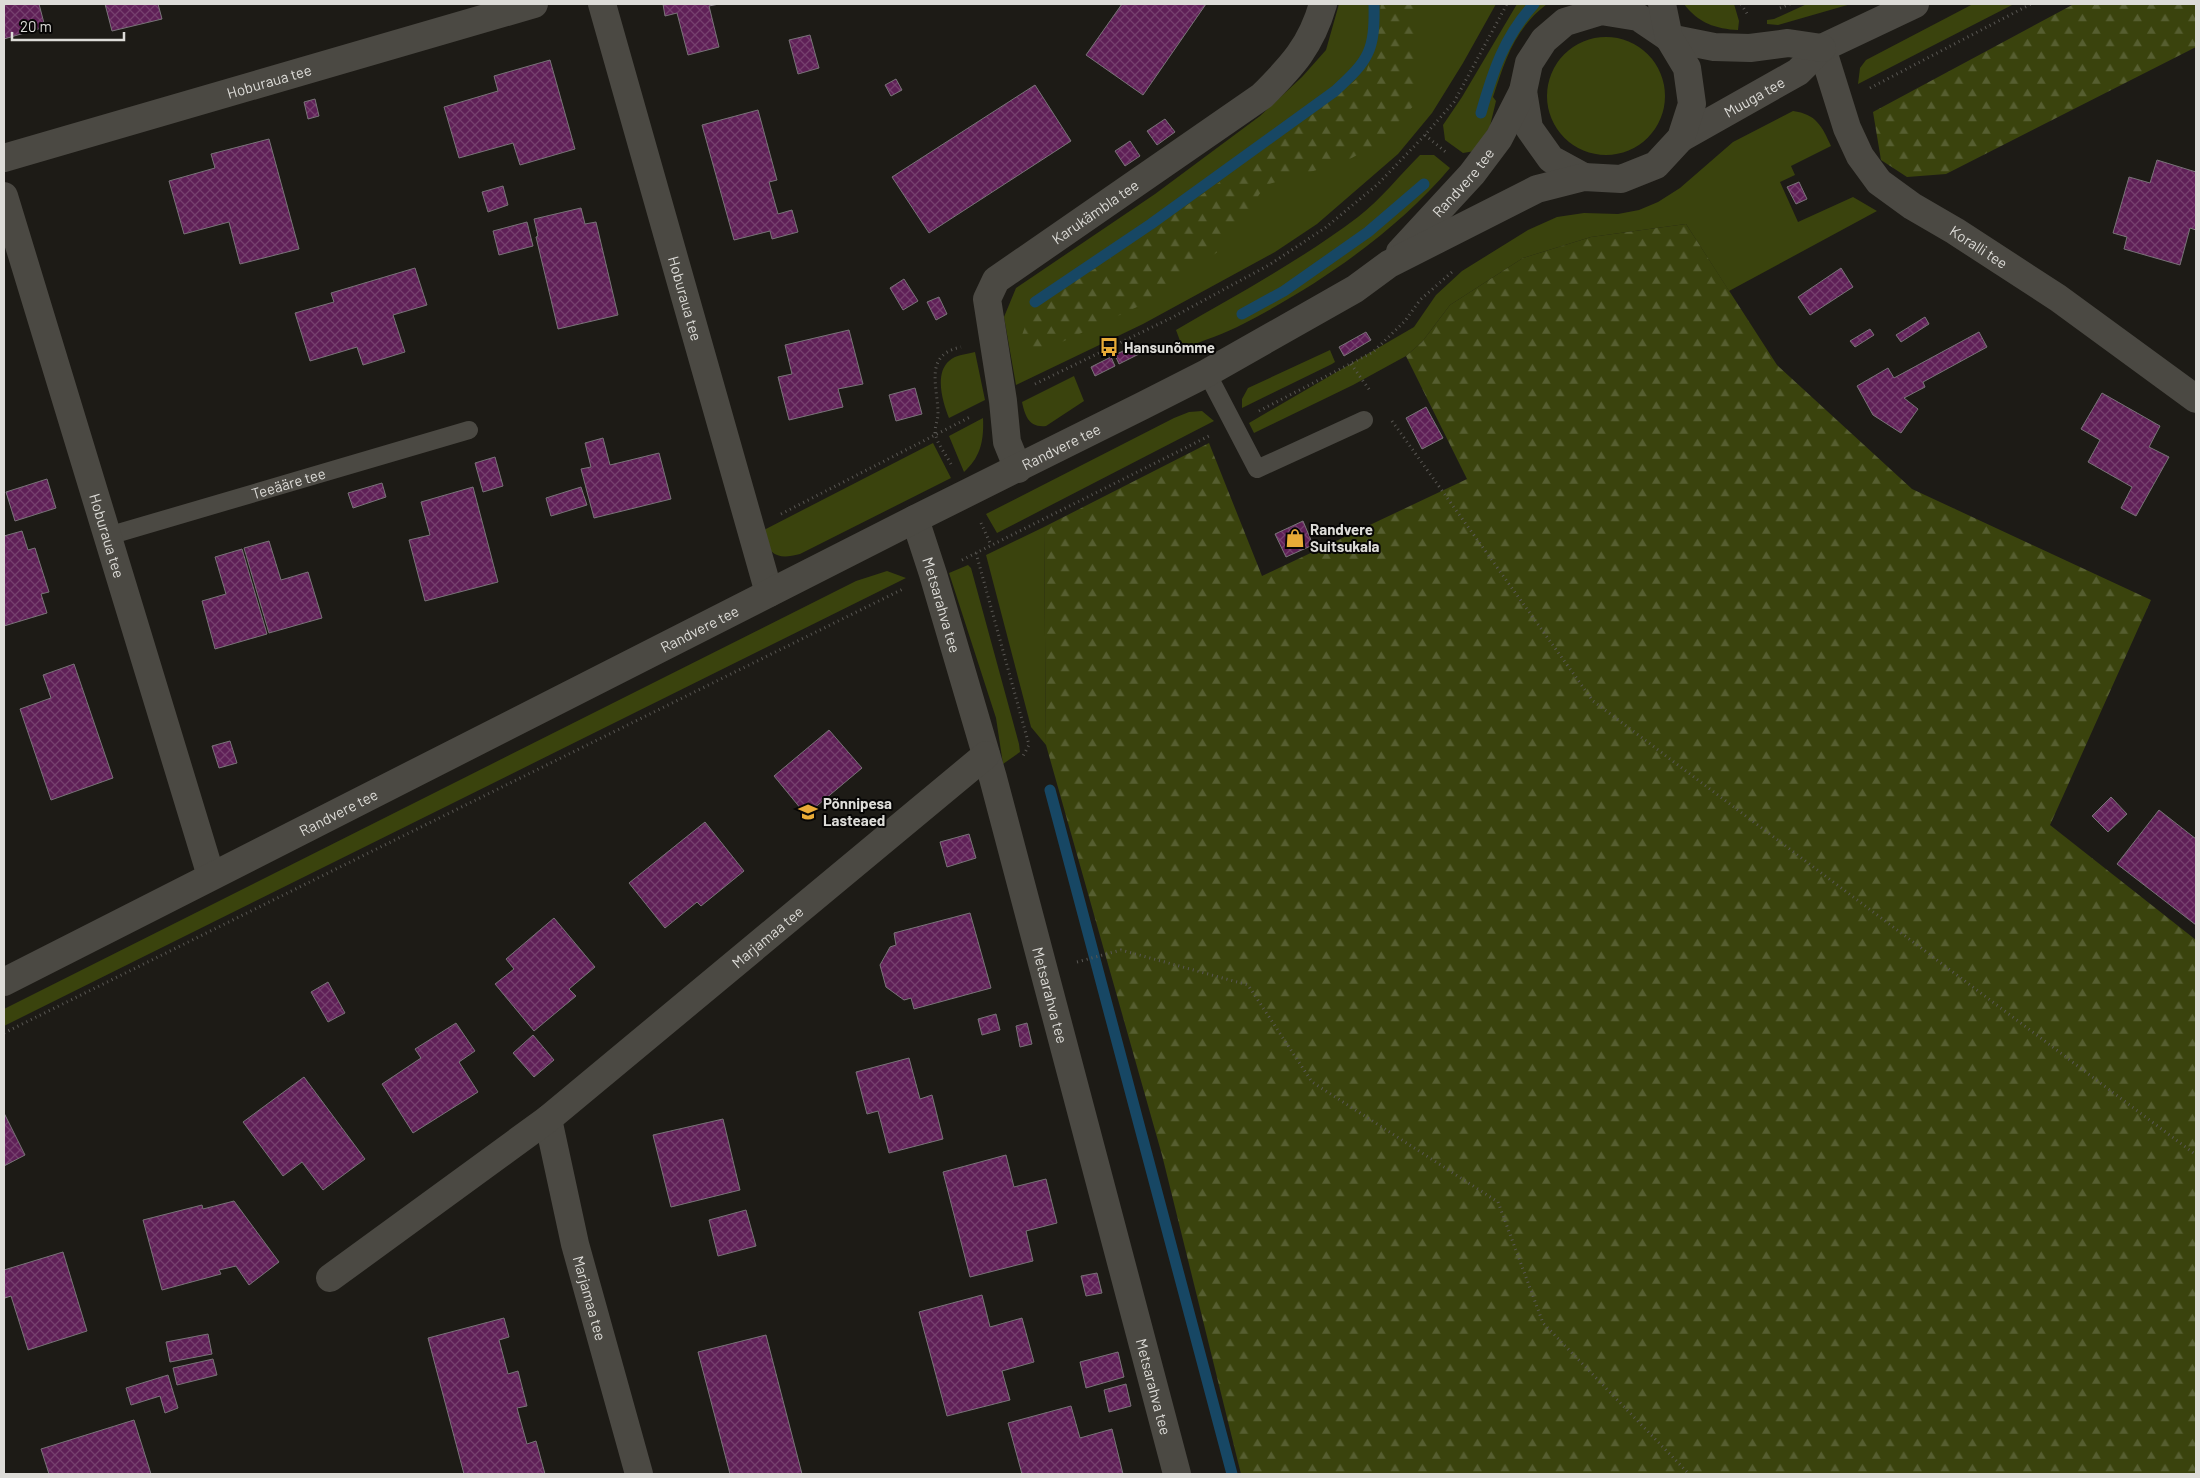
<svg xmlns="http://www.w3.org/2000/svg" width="2200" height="1478" font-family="Barlow,sans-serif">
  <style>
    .grass { fill: #3a430d }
    .forest { fill: url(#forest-firs) }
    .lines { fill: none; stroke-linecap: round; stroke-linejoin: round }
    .stream { stroke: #174764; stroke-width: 11 }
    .building { fill: url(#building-cross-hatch); stroke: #797378 }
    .path { stroke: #595753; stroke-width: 3; stroke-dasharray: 1 4; stroke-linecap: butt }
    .service { stroke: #4b4943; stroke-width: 18 }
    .minor { stroke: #4b4943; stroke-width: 28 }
    .tertiary { stroke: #4b4943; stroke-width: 28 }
    .labels { text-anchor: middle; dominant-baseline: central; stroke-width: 4; stroke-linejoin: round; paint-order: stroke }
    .street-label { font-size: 15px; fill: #dddcd8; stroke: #070605 }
    .poi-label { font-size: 15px; font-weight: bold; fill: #dddcd8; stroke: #070605; text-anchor: start }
  </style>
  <defs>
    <pattern id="forest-firs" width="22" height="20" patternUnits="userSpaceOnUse" patternTransform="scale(1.25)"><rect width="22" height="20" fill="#3a430d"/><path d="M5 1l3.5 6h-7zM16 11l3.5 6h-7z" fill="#565e30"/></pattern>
    <pattern id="building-cross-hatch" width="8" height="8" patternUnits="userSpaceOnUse" patternTransform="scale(1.25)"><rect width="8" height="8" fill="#5f2057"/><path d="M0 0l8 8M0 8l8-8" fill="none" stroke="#76406e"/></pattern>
  </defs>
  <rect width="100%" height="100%" fill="#1d1b16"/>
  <path class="grass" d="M 1339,4 L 1496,4 L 1463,63 L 1432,113 L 1398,154 L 1317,224 L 1275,252 L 1143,324 L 1016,385 L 1004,317 L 1016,288 L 1155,194 L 1260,116 L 1302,77 L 1326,50 Z
    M 1517,4 L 1547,4 C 1515,28 1505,60 1493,97 L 1496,101 L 1490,126 L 1475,151 L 1463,153 L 1445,140 L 1443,125 L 1462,97 Z
    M 1684,4 L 1734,4 L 1739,21 L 1738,30 C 1716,29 1698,23 1684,4 Z
    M 1807,4 L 1851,4 L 1778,25 L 1767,24 L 1767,20 L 1774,19 Z
    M 1973,4 L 2014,4 L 1858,84 L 1860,68 L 1866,60 Z
    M1547 96a59 59 0 1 1 118 0a59 59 0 1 1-118 0Z
    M 1793,111 C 1816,114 1822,126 1831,146 L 1791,166 L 1795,175 L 1780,182 L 1798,222 L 1853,197 L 1877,211 L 1729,291 L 1686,224 L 1591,237 L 1523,258 L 1450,305 L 1422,342 L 1406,356 L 1353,385 L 1254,433 L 1249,423 L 1414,327 L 1436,295 L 1462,271 L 1528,230 L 1557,217 L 1584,213 L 1618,214 L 1639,210 L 1658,202 L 1680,188 L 1733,142 Z
    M 1420,155 L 1434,155 L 1450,168 C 1396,232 1317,286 1243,324 C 1225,334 1203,340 1183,349 L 1176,330 C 1238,294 1301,260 1358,217 C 1381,199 1399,176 1420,155 Z
    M 1330,350 L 1335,362 L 1332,364 L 1242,408 L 1242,399 L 1248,388 Z
    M 975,352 L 985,400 L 949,418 C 943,403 934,374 949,361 C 955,355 967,354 975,352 Z
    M 1074,376 L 1084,401 L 1046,426 C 1029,428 1025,416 1022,402 Z
    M 1202,411 L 1214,421 L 997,533 L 986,514 L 1174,418 L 1189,412 Z
    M 983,418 C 984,440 981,457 964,472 L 949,436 Z
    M 933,443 L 951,478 L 800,554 C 775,561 770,553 758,533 Z
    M 1044,527 L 1046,745 L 1031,727 L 986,555 Z
    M 968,565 L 971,568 L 1019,744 L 1020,752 L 1003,764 L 996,718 L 949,573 Z
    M 887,571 L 906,578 L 4,1026 L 4,1009 L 856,581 Z"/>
  <path class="forest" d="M 1381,4 L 1417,4 L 1413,45 L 1418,101 L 1378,144 L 1344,162 L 1266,185 L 1219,251 L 1137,307 L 1047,349 L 1025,349 L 1022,335 L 1031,310 L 1045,296 L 1098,267 L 1186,206 L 1293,130 L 1366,72 L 1374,49 Z
    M 2074,4 L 2196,4 L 2196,47 L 1946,174 L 1907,177 L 1881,160 L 1873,112 Z
    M 1686,224 L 1777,365 L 1912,489 L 2151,600 L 2050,825 L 2196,940 L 2196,1474 L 1241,1474 L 1162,1155 L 1046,745 L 1044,527 L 1209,443 L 1262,576 L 1467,479 L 1406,356 L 1422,342 L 1450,305 L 1523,258 L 1591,237 Z"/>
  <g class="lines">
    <path class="stream" d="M 1481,113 C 1493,71 1504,37 1534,4
      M 1035,302 L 1151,224 L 1335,91 C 1369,60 1375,51 1374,4
      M 1242,314 L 1284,291 L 1368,232 L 1424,184
      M 1050,790 L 1232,1474"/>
  </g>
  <path class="building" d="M 4,4 L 39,4 L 45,27 L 4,39 Z
    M 105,4 L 158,4 L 162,19 L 112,31 Z
    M 663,4 L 719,4 L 709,6 L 719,47 L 688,55 L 677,13 L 665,16 Z
    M 1122,4 L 1206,4 L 1143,95 L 1086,55 Z
    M 810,35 L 819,68 L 798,74 L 789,40 Z
    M 550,60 L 575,149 L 520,165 L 513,143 L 459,158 L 444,107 L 498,91 L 494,76 Z
    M 896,79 L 902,90 L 891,96 L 885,85 Z
    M 1035,85 L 1071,141 L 929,233 L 892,177 Z
    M 315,99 L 319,116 L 308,119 L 304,102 Z
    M 758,110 L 777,180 L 769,182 L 778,214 L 792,210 L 798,232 L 772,239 L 770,231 L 734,240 L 702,125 Z
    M 1165,119 L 1175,132 L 1157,145 L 1147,131 Z
    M 269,139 L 299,249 L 240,264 L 229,222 L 184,234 L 169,181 L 215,168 L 211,154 Z
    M 1130,141 L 1140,156 L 1125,166 L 1115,151 Z
    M 2157,160 L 2196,172 L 2196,230 L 2190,228 L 2180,265 L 2124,249 L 2127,237 L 2113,233 L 2129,177 L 2150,183 Z
    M 1799,182 L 1807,199 L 1796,204 L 1787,187 Z
    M 503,186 L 508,205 L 488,212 L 482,192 Z
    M 581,208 L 585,224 L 596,222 L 618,315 L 558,329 L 536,237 L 538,236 L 534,219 Z
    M 527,222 L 533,246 L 499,255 L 493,231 Z
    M 415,268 L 427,305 L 393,315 L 405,352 L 363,365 L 357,347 L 310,361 L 295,313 L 334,302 L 331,293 Z
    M 1841,268 L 1853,287 L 1810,315 L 1798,297 Z
    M 904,279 L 918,301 L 903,310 L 890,288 Z
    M 939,297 L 947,314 L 936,320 L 927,302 Z
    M 1925,317 L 1929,324 L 1901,342 L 1896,335 Z
    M 1870,329 L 1874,335 L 1855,347 L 1850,341 Z
    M 849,330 L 863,384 L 838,389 L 843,407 L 789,420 L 778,377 L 792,374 L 785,345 Z
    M 1366,332 L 1371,340 L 1344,356 L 1339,347 Z
    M 1979,332 L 1987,347 L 1923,382 L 1925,387 L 1904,398 L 1918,409 L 1901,433 L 1873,415 L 1857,386 L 1888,368 L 1894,378 Z
    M 1135,345 L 1139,354 L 1119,364 L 1115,355 Z
    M 1111,357 L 1115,366 L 1095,376 L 1091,367 Z
    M 915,388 L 922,414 L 896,421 L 889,395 Z
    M 2102,393 L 2160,426 L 2149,447 L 2169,457 L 2136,516 L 2121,508 L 2132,487 L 2088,462 L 2100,440 L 2081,429 Z
    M 1426,407 L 1443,438 L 1422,449 L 1406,418 Z
    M 603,438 L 610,465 L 659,453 L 671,499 L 594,518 L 581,469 L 591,467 L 585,443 Z
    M 495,457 L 503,486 L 483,492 L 475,463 Z
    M 47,479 L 56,508 L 15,521 L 6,492 Z
    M 382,483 L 386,497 L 353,508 L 348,493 Z
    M 473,487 L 498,582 L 425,601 L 409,540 L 430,535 L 421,502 Z
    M 581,487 L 587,505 L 551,516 L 546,498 Z
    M 1303,521 L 1313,545 L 1286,557 L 1275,534 Z
    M 22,531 L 28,550 L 35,548 L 49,592 L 41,594 L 47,613 L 4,626 L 4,536 Z
    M 269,541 L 281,580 L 308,572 L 322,618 L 269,633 L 244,548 Z
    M 242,549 L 267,634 L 215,649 L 202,601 L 226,594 L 215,557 Z
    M 74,664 L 113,778 L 51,800 L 20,709 L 51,698 L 43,675 Z
    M 829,730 L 862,768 L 806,815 L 774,776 Z
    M 230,741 L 237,763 L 219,768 L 212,746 Z
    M 2111,797 L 2127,814 L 2108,832 L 2092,816 Z
    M 2159,810 L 2196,839 L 2196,925 L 2117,864 Z
    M 705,822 L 744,871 L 701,906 L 697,902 L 665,928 L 629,883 Z
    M 969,834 L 976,858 L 947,867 L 940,842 Z
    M 970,913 L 991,988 L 914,1009 L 911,998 L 904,1000 L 886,987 L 880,965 L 890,947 L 896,945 L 894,933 Z
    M 554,918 L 595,967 L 569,989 L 576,996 L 534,1031 L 495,984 L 514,969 L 506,959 Z
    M 328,982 L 345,1013 L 328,1022 L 311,992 Z
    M 996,1014 L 1000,1030 L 982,1035 L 978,1019 Z
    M 456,1023 L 475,1051 L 459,1062 L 478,1092 L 413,1133 L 382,1084 L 421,1058 L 415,1049 Z
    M 1027,1023 L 1032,1044 L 1020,1047 L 1016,1026 Z
    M 533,1035 L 554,1060 L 534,1077 L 513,1053 Z
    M 909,1058 L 920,1099 L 932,1095 L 943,1139 L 889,1153 L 878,1111 L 867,1114 L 856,1072 Z
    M 304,1077 L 365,1159 L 323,1190 L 302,1162 L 283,1176 L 243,1122 Z
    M 4,1113 L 25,1155 L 4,1166 Z
    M 723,1119 L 740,1190 L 671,1207 L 653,1135 Z
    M 1006,1155 L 1014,1187 L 1046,1179 L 1057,1223 L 1026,1231 L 1033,1261 L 970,1277 L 943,1172 Z
    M 234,1201 L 279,1262 L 249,1285 L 236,1266 L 219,1270 L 221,1274 L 162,1290 L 143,1220 L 202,1205 L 203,1209 Z
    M 746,1210 L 756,1246 L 718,1256 L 709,1220 Z
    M 63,1252 L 87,1331 L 28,1350 L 11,1296 L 5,1298 L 4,1293 L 4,1270 Z
    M 1097,1273 L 1102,1293 L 1086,1296 L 1081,1276 Z
    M 982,1295 L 990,1327 L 1022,1318 L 1034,1362 L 1002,1371 L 1010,1400 L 947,1416 L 919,1312 Z
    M 504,1318 L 509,1337 L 499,1340 L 508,1374 L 518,1371 L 527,1406 L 517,1408 L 527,1444 L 536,1441 L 545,1474 L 464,1474 L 428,1338 Z
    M 208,1334 L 212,1354 L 170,1362 L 166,1342 Z
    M 766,1335 L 802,1474 L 730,1474 L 698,1352 Z
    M 1118,1352 L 1124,1377 L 1086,1388 L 1080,1362 Z
    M 213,1359 L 217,1375 L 177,1385 L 173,1368 Z
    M 168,1375 L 178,1408 L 165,1413 L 160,1396 L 131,1405 L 126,1388 Z
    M 1126,1384 L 1131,1406 L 1109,1412 L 1104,1390 Z
    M 1071,1406 L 1080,1438 L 1112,1429 L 1123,1474 L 1022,1474 L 1008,1423 Z
    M 134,1420 L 151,1474 L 49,1474 L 41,1449 Z"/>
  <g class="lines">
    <path class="path" d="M 1741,4 L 1748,15
      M 1780,8 L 1790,4
      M 1870,88 L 2031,4
      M 1425,135 L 1447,153
      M 1351,364 L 1371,392
      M 1035,384 L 1173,317 L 1269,265 L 1325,228 L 1378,184 L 1425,135 L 1454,102 L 1507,4
      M 1259,411 L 1373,352 L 1405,321 L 1420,300 L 1452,272
      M 1392,421 L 1593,701 L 2196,1155
      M 951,464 C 946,455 939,446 936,437 C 933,430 938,421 938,414 C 938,386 923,355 961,347
      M 781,514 L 972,416
      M 981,523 L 991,545
      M 976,553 L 1029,745 L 1023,756
      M 962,560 L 1209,436
      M 1077,962 L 1121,950 L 1248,985 L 1312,1082 L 1498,1202 L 1543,1323 L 1689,1474
      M 4,1033 L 903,589"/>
    <g class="service">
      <path d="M 1207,373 L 1257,469 L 1364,420"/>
      <path id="s1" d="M 108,536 L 469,430"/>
    </g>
    <g class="minor">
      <path id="s2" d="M 602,4 L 769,593"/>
      <path id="s3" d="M 1822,48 L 1847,128 L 1860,156 L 1879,182 L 1912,206 L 1955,231 L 2058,298 L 2196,399"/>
      <path id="s4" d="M 4,158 L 534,4"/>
      <path id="s5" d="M 4,196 L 211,876"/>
      <path id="s6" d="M 1018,469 L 1007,442 L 1003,401 L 987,299 L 996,280 L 1262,96 C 1292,66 1311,46 1323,4"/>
      <path id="s7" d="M 915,519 L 933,574 L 993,778 L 1177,1474"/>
      <path id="s8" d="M 548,1119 L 575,1244 L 639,1474"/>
      <path id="s9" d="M 330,1278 L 548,1119 L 986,755"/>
    </g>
    <g class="tertiary">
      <path d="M 1523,91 L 1529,128 L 1551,159 L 1584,177"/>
      <path id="s10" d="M 1681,138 L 1798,72 L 1822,48 L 1915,4"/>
      <path id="s11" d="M 1400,252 L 1472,174 L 1499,138 L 1523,91 L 1529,63 L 1544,40 L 1565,22 L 1601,11 L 1638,17 L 1669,38 L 1714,47 L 1750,48 L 1788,43 L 1822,48"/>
      <path id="s12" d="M 4,982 L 915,519 L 1142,406 L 1207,373 L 1355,289 L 1389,264 L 1537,189 L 1584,177 L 1621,179 L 1656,165 L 1681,138 L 1692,104 L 1687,68 L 1669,38 L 1662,4"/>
    </g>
  </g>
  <defs>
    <g id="bus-bare" transform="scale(1.5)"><path d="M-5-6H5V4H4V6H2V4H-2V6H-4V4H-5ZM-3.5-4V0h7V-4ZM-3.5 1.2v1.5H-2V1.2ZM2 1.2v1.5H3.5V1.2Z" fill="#e8ab37" stroke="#070605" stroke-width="2.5" paint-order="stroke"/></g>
    <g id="shop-bare" transform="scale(1.5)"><path d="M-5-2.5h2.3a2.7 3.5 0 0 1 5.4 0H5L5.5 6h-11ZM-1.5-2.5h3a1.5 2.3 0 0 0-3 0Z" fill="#e8ab37" stroke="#070605" stroke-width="2.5" paint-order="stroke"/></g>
    <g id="school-bare" transform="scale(1.5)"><path d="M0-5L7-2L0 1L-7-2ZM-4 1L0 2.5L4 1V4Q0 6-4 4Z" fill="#e8ab37" stroke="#070605" stroke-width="2.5" paint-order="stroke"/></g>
  </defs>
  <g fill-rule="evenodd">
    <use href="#bus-bare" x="1109" y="347"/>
    <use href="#shop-bare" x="1295" y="538"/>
    <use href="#school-bare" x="808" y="812"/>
  </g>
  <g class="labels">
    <g class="street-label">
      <text stroke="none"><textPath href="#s4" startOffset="276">Hoburaua tee</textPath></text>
      <text stroke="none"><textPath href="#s10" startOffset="84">Muuga tee</textPath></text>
      <text stroke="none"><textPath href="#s11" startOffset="94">Randvere tee</textPath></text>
      <text stroke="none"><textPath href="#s6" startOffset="315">Karukämbla tee</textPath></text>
      <text stroke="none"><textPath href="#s3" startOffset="266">Koralli tee</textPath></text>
      <text stroke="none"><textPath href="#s2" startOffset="306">Hoburaua tee</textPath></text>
      <text stroke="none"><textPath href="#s12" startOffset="1185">Randvere tee</textPath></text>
      <text stroke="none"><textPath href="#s1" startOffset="188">Teeääre tee</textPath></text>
      <text stroke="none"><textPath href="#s5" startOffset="355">Hoburaua tee</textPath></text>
      <text stroke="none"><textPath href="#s7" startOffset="90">Metsarahva tee</textPath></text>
      <text stroke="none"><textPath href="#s12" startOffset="780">Randvere tee</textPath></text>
      <text stroke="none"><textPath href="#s12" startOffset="375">Randvere tee</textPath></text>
      <text stroke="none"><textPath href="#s9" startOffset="555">Marjamaa tee</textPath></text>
      <text stroke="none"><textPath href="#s7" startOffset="495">Metsarahva tee</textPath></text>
      <text stroke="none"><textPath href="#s8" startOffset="184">Marjamaa tee</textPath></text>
      <text stroke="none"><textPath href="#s7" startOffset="900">Metsarahva tee</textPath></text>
    </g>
    <g class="poi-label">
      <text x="1124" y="347">Hansunõmme</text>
      <text x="1310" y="529">Randvere<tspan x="1310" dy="17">Suitsukala</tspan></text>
      <text x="823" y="803">Põnnipesa<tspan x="823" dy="17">Lasteaed</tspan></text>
    </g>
  </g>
  <rect width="2200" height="1478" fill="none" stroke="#dddcd8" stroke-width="10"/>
  <path d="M12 32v8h112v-8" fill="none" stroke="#dddcd8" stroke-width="2.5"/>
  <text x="20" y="32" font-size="15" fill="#dddcd8" stroke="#070605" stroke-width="4" paint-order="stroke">20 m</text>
</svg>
